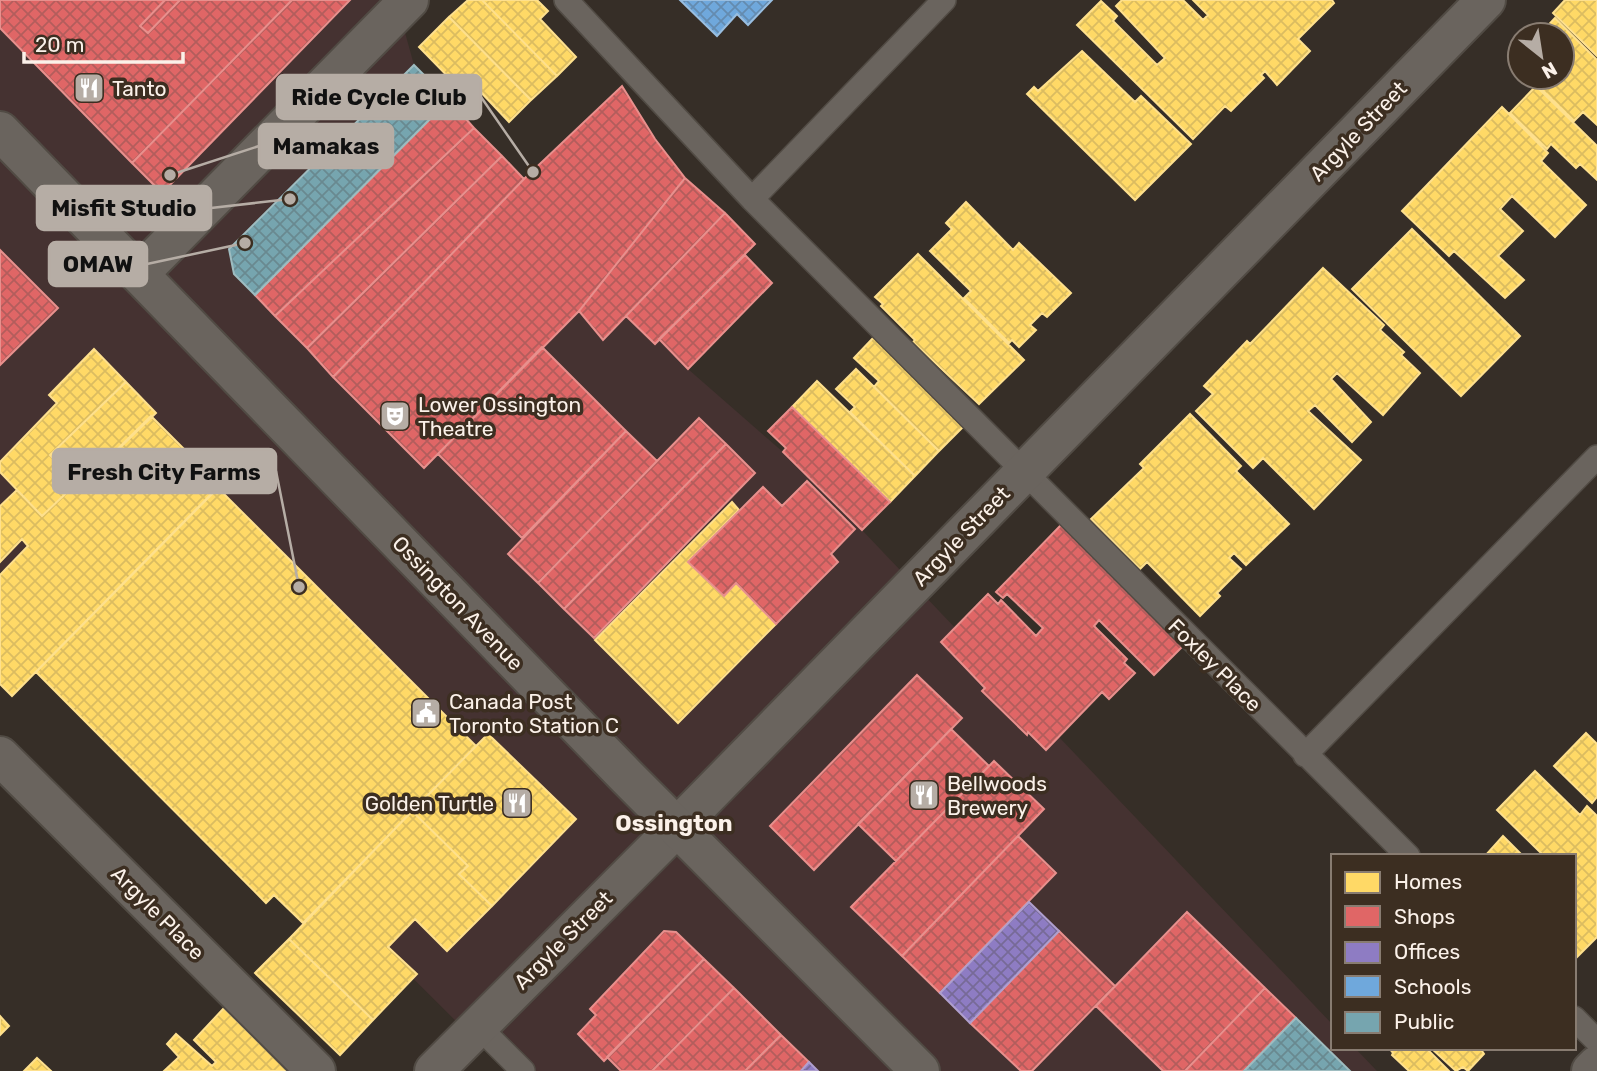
<svg xmlns="http://www.w3.org/2000/svg" width="1597" height="1071" font-family="Rubik,sans-serif">
  <style>
    .commercial { fill: #453231 }
    .homes { fill: url(#homes-cross-hatch); stroke: #fee08d; stroke-width: 2 }
    .shops { fill: url(#shops-cross-hatch); stroke: #e8908d; stroke-width: 2 }
    .offices { fill: url(#offices-cross-hatch); stroke: #af9fce; stroke-width: 2 }
    .schools { fill: url(#schools-cross-hatch); stroke: #99bee0; stroke-width: 2 }
    .public { fill: url(#public-cross-hatch); stroke: #9ebcc0; stroke-width: 2 }
    .lines { fill: none; stroke-linecap: round; stroke-linejoin: round }
    .service-casing { stroke: #514b44; stroke-width: 26 }
    .minor-casing { stroke: #514b44; stroke-width: 42 }
    .tertiary-casing { stroke: #514b44; stroke-width: 42 }
    .service { stroke: #6a645e; stroke-width: 23 }
    .minor { stroke: #6a645e; stroke-width: 38 }
    .tertiary { stroke: #6a645e; stroke-width: 38 }
    .labels { text-anchor: middle; dominant-baseline: central; stroke-width: 7; stroke-linejoin: round; paint-order: stroke }
    .poi-label { font-size: 21px; fill: #fbf1e9; stroke: #3c2e21; text-anchor: start }
    .street-label { font-size: 21px; fill: #fbf1e9; stroke: #3c2e21 }
    .neighbourhood-label { font-size: 23px; font-weight: bold; fill: #fbf1e9; stroke: #3c2e21 }
    .leader { fill: none; stroke: #b6ada5; stroke-width: 2.5 }
    .callout-dot { fill: #b6ada5; stroke: #3c2e21; stroke-width: 2.5 }
    .callout { fill: #b6ada5; stroke: #b6ada5; stroke-width: 2.5 }
    .callout-label { font-size: 23px; text-anchor: middle; font-weight: bold; fill: #111 }
  </style>
  <defs>
    <pattern id="homes-cross-hatch" width="8" height="8" patternUnits="userSpaceOnUse" patternTransform="scale(1.75)"><rect width="8" height="8" fill="#ffd966"/><path d="M0 0l8 8M0 8l8-8" fill="none" stroke="#dbbc60"/></pattern>
    <pattern id="shops-cross-hatch" width="8" height="8" patternUnits="userSpaceOnUse" patternTransform="scale(1.75)"><rect width="8" height="8" fill="#e06666"/><path d="M0 0l8 8M0 8l8-8" fill="none" stroke="#b35d5c"/></pattern>
    <pattern id="offices-cross-hatch" width="8" height="8" patternUnits="userSpaceOnUse" patternTransform="scale(1.75)"><rect width="8" height="8" fill="#8e7cc3"/><path d="M0 0l8 8M0 8l8-8" fill="none" stroke="#776a97"/></pattern>
    <pattern id="schools-cross-hatch" width="8" height="8" patternUnits="userSpaceOnUse" patternTransform="scale(1.75)"><rect width="8" height="8" fill="#6fa8dc"/><path d="M0 0l8 8M0 8l8-8" fill="none" stroke="#648baf"/></pattern>
    <pattern id="public-cross-hatch" width="8" height="8" patternUnits="userSpaceOnUse" patternTransform="scale(1.75)"><rect width="8" height="8" fill="#76a5af"/><path d="M0 0l8 8M0 8l8-8" fill="none" stroke="#698990"/></pattern>
  </defs>
  <rect width="100%" height="100%" fill="#362e27"/>
  <path class="commercial" d="M 0,0 L 396,0 L 414,65 L 524,179 L 655,139 L 685,178 L 725,213 L 659,339 L 688,369 L 783,452 L 862,530 L 1333,1025 L 1333,1048 L 1355,1048 L 1377,1071 L 506,1071 L 3,570 L 0,572 Z"/>
  <path class="homes" d="M 468,0 L 482,0 L 557,76 L 531,100 L 449,17 Z
    M 482,0 L 537,0 L 548,11 L 540,19 L 576,57 L 557,76 Z
    M 1122,0 L 1183,0 L 1203,20 L 1208,15 L 1193,0 L 1332,0 L 1334,3 L 1298,39 L 1310,51 L 1277,85 L 1265,71 L 1261,75 L 1264,78 L 1231,111 L 1225,106 L 1193,139 L 1077,25 L 1101,1 L 1117,16 L 1113,21 L 1157,65 L 1165,58 L 1116,6 Z
    M 1565,0 L 1597,0 L 1597,56 L 1553,13 Z
    M 449,17 L 531,100 L 509,122 L 475,86 L 466,95 L 419,47 Z
    M 1555,18 L 1597,60 L 1597,125 L 1583,112 L 1574,121 L 1529,77 L 1562,77 L 1562,35 L 1539,35 Z
    M 1082,51 L 1135,102 L 1141,96 L 1191,144 L 1135,200 L 1027,94 L 1034,87 L 1038,91 Z
    M 1536,86 L 1597,146 L 1597,180 L 1580,164 L 1576,168 L 1551,144 L 1547,149 L 1510,113 Z
    M 1502,107 L 1548,153 L 1541,161 L 1586,205 L 1555,237 L 1512,196 L 1500,209 L 1523,231 L 1498,256 L 1524,280 L 1505,298 L 1454,251 L 1449,256 L 1402,211 Z
    M 966,202 L 1013,250 L 1019,243 L 1071,293 L 1047,317 L 1042,313 L 1030,325 L 1036,330 L 1019,347 L 1012,340 L 1009,343 L 964,298 L 971,291 L 930,251 L 952,229 L 946,223 Z
    M 1412,229 L 1520,336 L 1461,396 L 1352,289 Z
    M 918,254 L 1024,360 L 979,404 L 913,342 L 915,340 L 881,306 L 883,304 L 875,297 Z
    M 1323,268 L 1384,325 L 1380,330 L 1404,352 L 1401,355 L 1420,373 L 1383,415 L 1337,373 L 1331,379 L 1371,422 L 1352,442 L 1315,405 L 1308,411 L 1361,460 L 1314,509 L 1263,458 L 1253,468 L 1196,411 L 1213,394 L 1204,386 L 1247,341 L 1250,344 Z
    M 874,337 L 964,426 L 939,451 L 874,387 L 879,381 L 854,358 Z
    M 94,349 L 126,382 L 50,455 L 77,483 L 42,516 L 0,472 L 0,462 L 57,403 L 49,395 Z
    M 856,369 L 939,451 L 915,476 L 850,412 L 855,407 L 836,389 Z
    M 817,381 L 915,476 L 890,502 L 792,407 Z
    M 126,382 L 156,413 L 80,486 L 50,455 Z
    M 1190,414 L 1241,466 L 1236,471 L 1289,524 L 1246,565 L 1234,553 L 1229,558 L 1241,569 L 1217,593 L 1220,596 L 1200,616 L 1147,562 L 1140,569 L 1091,519 L 1144,468 L 1140,464 Z
    M 151,416 L 220,485 L 12,696 L 0,684 L 0,575 L 28,546 L 22,539 L 0,562 L 0,506 L 17,490 L 42,516 L 77,483 L 80,486 Z
    M 218,488 L 476,746 L 303,923 L 274,895 L 266,903 L 36,672 Z
    M 732,502 L 739,510 L 688,562 L 724,596 L 736,583 L 776,624 L 678,723 L 595,640 Z
    M 1586,733 L 1597,744 L 1597,797 L 1592,803 L 1554,766 Z
    M 488,734 L 576,819 L 492,906 L 459,874 L 468,866 L 412,811 Z
    M 1535,771 L 1580,815 L 1587,806 L 1597,816 L 1597,937 L 1574,960 L 1574,856 L 1539,856 L 1541,853 L 1497,810 Z
    M 412,811 L 468,866 L 459,874 L 492,906 L 447,951 L 415,919 L 388,947 L 417,974 L 373,1020 L 289,939 Z
    M 1503,836 L 1523,856 L 1485,856 Z
    M 289,939 L 373,1020 L 340,1055 L 255,973 Z
    M 224,1008 L 288,1071 L 164,1071 L 179,1057 L 167,1044 L 176,1034 L 212,1066 L 216,1062 L 194,1040 Z
    M 0,1016 L 9,1026 L 0,1035 Z
    M 1389,1048 L 1426,1048 L 1449,1071 L 1409,1071 L 1392,1055 L 1393,1053 Z
    M 1431,1048 L 1480,1048 L 1484,1054 L 1468,1071 L 1463,1067 L 1456,1071 Z
    M 37,1058 L 51,1071 L 24,1071 Z"/>
  <path class="shops" d="M 0,0 L 165,0 L 140,26 L 148,33 L 180,0 L 292,0 L 132,163 L 0,28 Z
    M 165,0 L 180,0 L 148,33 L 140,26 Z
    M 292,0 L 350,0 L 162,193 L 132,163 Z
    M 622,86 L 655,139 L 685,178 L 579,311 L 424,468 L 333,377 L 524,179 Z
    M 449,100 L 474,128 L 275,316 L 255,295 Z
    M 474,128 L 502,156 L 307,348 L 275,316 Z
    M 502,156 L 524,179 L 333,377 L 307,348 Z
    M 685,178 L 725,213 L 603,340 L 579,311 Z
    M 725,213 L 755,244 L 655,344 L 626,316 Z
    M 0,250 L 58,308 L 0,365 Z
    M 745,255 L 772,283 L 688,369 L 659,339 Z
    M 542,347 L 626,431 L 522,538 L 438,454 Z
    M 792,407 L 890,502 L 862,530 L 783,452 L 786,448 L 768,431 Z
    M 699,418 L 726,444 L 564,609 L 538,583 Z
    M 626,431 L 657,461 L 538,583 L 508,554 Z
    M 726,444 L 755,473 L 594,638 L 564,609 Z
    M 807,481 L 855,529 L 831,554 L 838,562 L 776,624 L 736,583 L 724,596 L 688,562 L 763,487 L 782,506 Z
    M 1061,525 L 1185,644 L 1154,675 L 1099,620 L 1094,626 L 1127,659 L 1124,663 L 1135,673 L 1109,699 L 1102,692 L 1046,750 L 1028,732 L 1027,735 L 982,691 L 985,688 L 941,642 L 988,594 L 998,604 L 1001,600 L 1036,636 L 1043,628 L 1007,594 L 1003,598 L 996,592 Z
    M 917,675 L 962,718 L 814,870 L 770,826 Z
    M 951,729 L 989,766 L 896,861 L 858,824 Z
    M 994,761 L 1044,809 L 902,956 L 851,907 Z
    M 1018,836 L 1056,873 L 940,993 L 902,956 Z
    M 1187,912 L 1265,988 L 1185,1071 L 1163,1071 L 1096,1006 Z
    M 664,931 L 676,932 L 704,959 L 604,1061 L 578,1034 L 596,1015 L 590,1009 Z
    M 1059,931 L 1115,986 L 1032,1071 L 1021,1071 L 970,1023 Z
    M 704,959 L 734,988 L 652,1071 L 621,1071 L 607,1057 Z
    M 734,988 L 781,1035 L 745,1071 L 652,1071 Z
    M 1265,988 L 1296,1018 L 1244,1071 L 1185,1071 Z
    M 781,1035 L 809,1062 L 801,1071 L 745,1071 Z"/>
  <path class="offices" d="M 1029,902 L 1059,931 L 970,1023 L 940,993 Z
    M 809,1062 L 818,1071 L 801,1071 Z"/>
  <path class="schools" d="M 680,0 L 772,0 L 748,25 L 737,14 L 717,36 Z"/>
  <path class="public" d="M 414,65 L 449,100 L 255,295 L 234,274 L 229,249 Z
    M 1296,1018 L 1350,1071 L 1244,1071 Z"/>
  <g class="lines">
    <g class="service-casing">
      <path id="service" d="M 566,0 L 752,199 L 1408,856
        M 752,199 L 944,0
        M 1305,755 L 1597,457
        M 1574,1018 L 1597,1041
        M 478,1026 L 523,1071"/>
    </g>
    <g class="minor-casing">
      <path id="minor" d="M 139,274 L 409,0
        M 0,756 L 316,1071
        M 434,1071 L 677,827 L 1486,0
        M 1591,1071 L 1597,1065"/>
    </g>
    <g class="tertiary-casing">
      <path id="tertiary" d="M 0,131 L 627,777 L 920,1071"/>
    </g>
    <use href="#service" class="service"/>
    <use href="#minor" class="minor"/>
    <use href="#tertiary" class="tertiary"/>
  </g>
  <defs>
    <g id="restaurant-square" transform="scale(1.575)"><rect x="-9" y="-9" width="18" height="18" rx="4" fill="#b6ada5" stroke="#3c2e21"/><path d="M-5-6h1v4h1v-4h1v4h1v-4h1v5L-1.5 .5V6h-2V.5L-5-1ZM5-6V6H3V1.5H1.5Q1.5-4 5-6Z" fill="#fff"/></g>
    <g id="theatre-square" transform="scale(1.575)"><rect x="-9" y="-9" width="18" height="18" rx="4" fill="#b6ada5" stroke="#3c2e21"/><path d="M-5-5.5Q0-4 5-5.5V0Q5 5 0 6Q-5 5-5 0ZM-3.3-2.5H-1v1.5H-3.3ZM1-2.5H3.3v1.5H1ZM-2.8 1Q0 5.5 2.8 1Z" fill="#fff"/></g>
    <g id="civic-square" transform="scale(1.575)"><rect x="-9" y="-9" width="18" height="18" rx="4" fill="#b6ada5" stroke="#3c2e21"/><path d="M-.6-6.5H3V-4.5H.6V-3L4-1V1h2V6H-6V1h2V-1L-.6-3ZM-1.2 2.5V6h2.4V2.5Z" fill="#fff"/></g>
  </defs>
  <g fill-rule="evenodd">
    <use href="#restaurant-square" x="89" y="88"/>
    <use href="#theatre-square" x="395" y="416"/>
    <use href="#civic-square" x="426" y="713"/>
    <use href="#restaurant-square" x="924" y="795"/>
    <use href="#restaurant-square" x="517" y="803"/>
  </g>
  <g class="labels">
    <g class="poi-label">
      <text x="112" y="88">Tanto</text>
      <text x="418" y="404">Lower Ossington<tspan x="418" dy="24">Theatre</tspan></text>
      <text x="449" y="701">Canada Post<tspan x="449" dy="24">Toronto Station C</tspan></text>
      <text x="947" y="783">Bellwoods<tspan x="947" dy="24">Brewery</tspan></text>
      <text x="494" y="803" text-anchor="end">Golden Turtle</text>
    </g>
    <g class="street-label">
      <text transform="translate(1358 131) rotate(-46)">Argyle Street</text>
      <text transform="translate(961 536) rotate(-46)">Argyle Street</text>
      <text transform="translate(458 603) rotate(46)">Ossington Avenue</text>
      <text transform="translate(1215 665) rotate(45)">Foxley Place</text>
      <text transform="translate(158 913) rotate(45)">Argyle Place</text>
      <text transform="translate(563 940) rotate(-45)">Argyle Street</text>
    </g>
    <g class="neighbourhood-label">
      <text x="674" y="823">Ossington</text>
    </g>
  </g>
  <path class="leader" d="M533 172L481 97M170 175L259 146M290 199L211 208M245 243L147 264M299 587L276 471"/>
  <g class="callout-dot">
    <circle cx="533" cy="172" r="7"/>
    <circle cx="170" cy="175" r="7"/>
    <circle cx="290" cy="199" r="7"/>
    <circle cx="245" cy="243" r="7"/>
    <circle cx="299" cy="587" r="7"/>
  </g>
  <g class="callout">
    <rect x="277" y="75" width="204" height="44" rx="7"/>
    <rect x="259" y="124" width="134" height="44" rx="7"/>
    <rect x="37" y="186" width="174" height="44" rx="7"/>
    <rect x="49" y="242" width="98" height="44" rx="7"/>
    <rect x="53" y="449" width="223" height="44" rx="7"/>
  </g>
  <g class="callout-label">
    <text x="379" y="105">Ride Cycle Club</text>
    <text x="326" y="154">Mamakas</text>
    <text x="124" y="216">Misfit Studio</text>
    <text x="98" y="272">OMAW</text>
    <text x="164" y="480">Fresh City Farms</text>
  </g>
  <rect x="1331" y="854" width="245" height="196" fill="#3c2e21" stroke="#887c71" stroke-width="2"/>
  <rect x="1345" y="872" width="35" height="21" fill="#ffd966" stroke="#887c71" stroke-width="2"/>
  <text x="1394" y="889" font-size="21" fill="#fbf1e9">Homes</text>
  <rect x="1345" y="906" width="35" height="21" fill="#e06666" stroke="#887c71" stroke-width="2"/>
  <text x="1394" y="924" font-size="21" fill="#fbf1e9">Shops</text>
  <rect x="1345" y="942" width="35" height="21" fill="#8e7cc3" stroke="#887c71" stroke-width="2"/>
  <text x="1394" y="959" font-size="21" fill="#fbf1e9">Offices</text>
  <rect x="1345" y="976" width="35" height="21" fill="#6fa8dc" stroke="#887c71" stroke-width="2"/>
  <text x="1394" y="994" font-size="21" fill="#fbf1e9">Schools</text>
  <rect x="1345" y="1012" width="35" height="21" fill="#76a5af" stroke="#887c71" stroke-width="2"/>
  <text x="1394" y="1029" font-size="21" fill="#fbf1e9">Public</text>
  <g transform="translate(1541 56) rotate(150)"><circle r="33" fill="#3c2e21" stroke="#887c71" stroke-width="2"/>
  <path d="M0-5L12 26L0 18L-12 26Z" fill="#b6ada5"/>
  <text y="-10" font-size="19" font-weight="bold" text-anchor="middle" fill="#fbf1e9">N</text>
  </g>
  <path d="M24 52v10h159v-10" fill="none" stroke="#fbf1e9" stroke-width="3.5"/>
  <text x="35" y="52" font-size="21" fill="#fbf1e9" stroke="#3c2e21" stroke-width="5" paint-order="stroke">20 m</text>
</svg>
